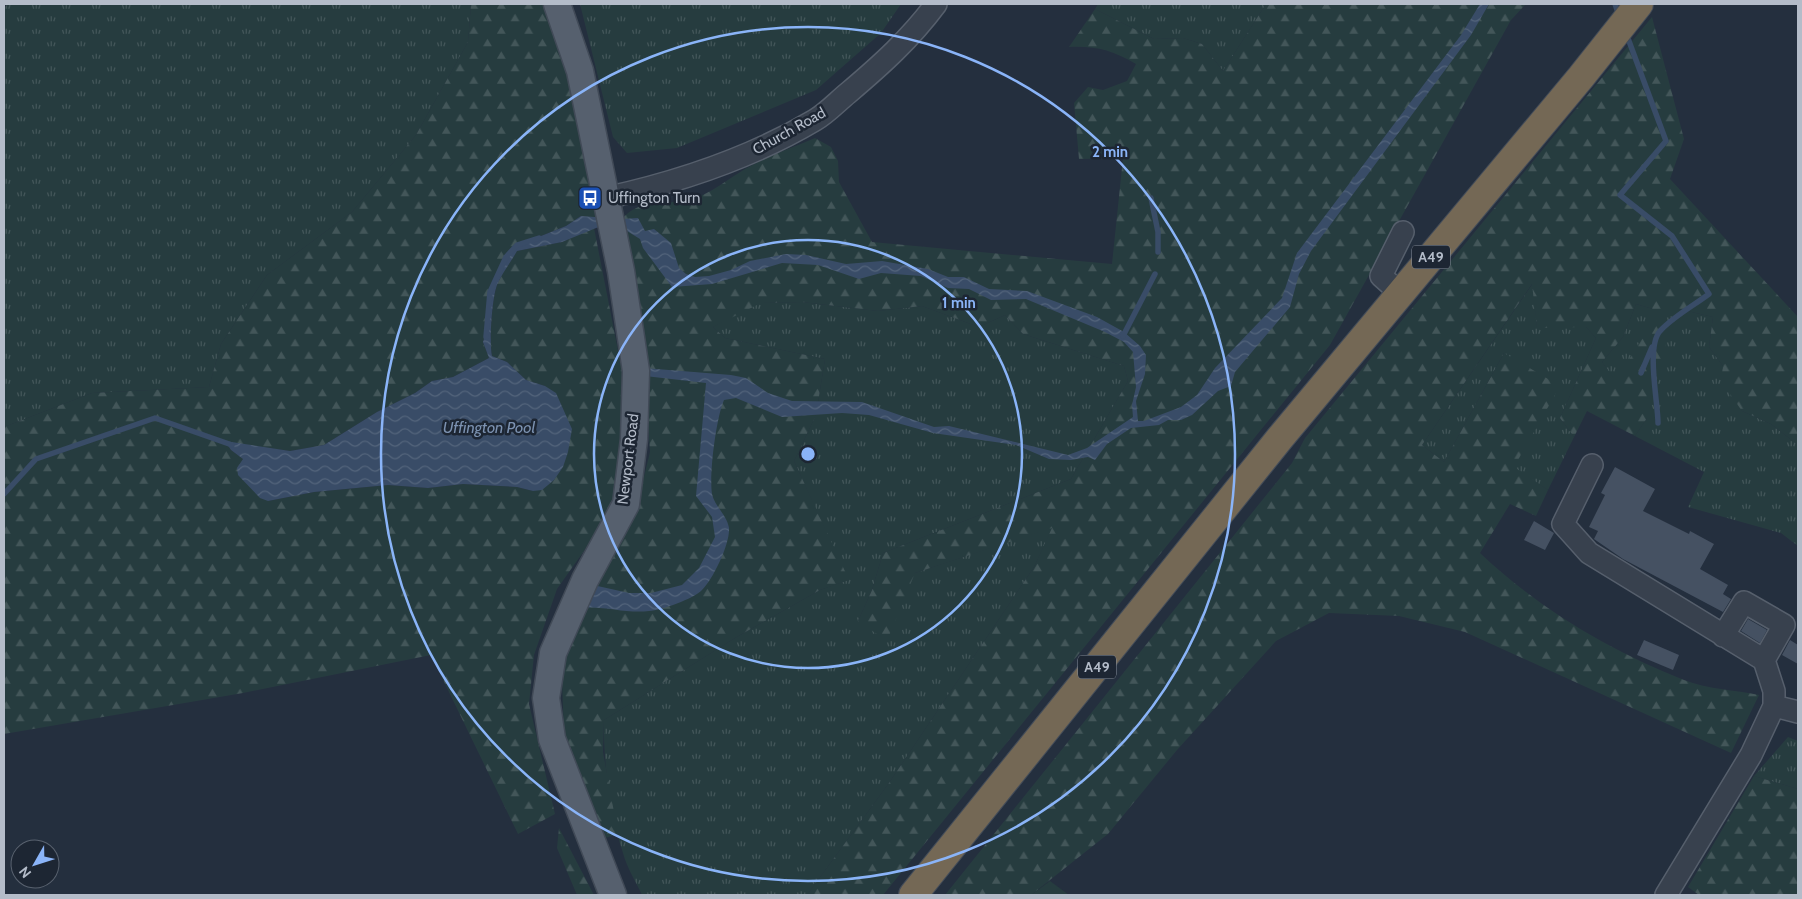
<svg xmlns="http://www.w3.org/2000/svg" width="1802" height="899" font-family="Cabin,sans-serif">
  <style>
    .grass { fill: url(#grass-tufts) }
    .forest { fill: url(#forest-firs) }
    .pitch { fill: #263c3f }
    .water { fill: url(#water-waves) }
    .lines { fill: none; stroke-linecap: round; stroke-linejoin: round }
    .stream { stroke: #394c67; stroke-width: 5.5 }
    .building { fill: #455162 }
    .minor-casing { stroke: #565f6c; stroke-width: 24 }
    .major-casing { stroke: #414a57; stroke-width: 29 }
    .highway-casing { stroke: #434c59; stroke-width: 30 }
    .minor { stroke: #38414e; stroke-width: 21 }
    .major { stroke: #56606e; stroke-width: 26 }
    .highway { stroke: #746855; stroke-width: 28 }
    .ring { fill: none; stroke: #8ab4f8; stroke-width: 2.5 }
    .labels { text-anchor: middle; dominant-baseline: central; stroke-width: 5; stroke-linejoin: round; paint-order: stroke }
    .shield { fill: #1d2633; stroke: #878f9c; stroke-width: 1 }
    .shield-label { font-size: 14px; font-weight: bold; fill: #b4bcc9 }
    .street-label { font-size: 15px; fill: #b4bcc9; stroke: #1d2633 }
    .poi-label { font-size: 15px; fill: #b4bcc9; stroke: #1d2633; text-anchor: start }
    .water-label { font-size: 16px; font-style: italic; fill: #7c92b1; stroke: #1d2633 }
    .centre { fill: #8ab4f8; stroke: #1d2633; stroke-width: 2.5 }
    .ring-label { font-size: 15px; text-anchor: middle; font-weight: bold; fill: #8ab4f8; stroke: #1d2633; stroke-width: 5; stroke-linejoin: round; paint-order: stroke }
  </style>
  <defs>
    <pattern id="grass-tufts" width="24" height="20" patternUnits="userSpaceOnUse" patternTransform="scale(1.25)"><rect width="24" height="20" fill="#263c3f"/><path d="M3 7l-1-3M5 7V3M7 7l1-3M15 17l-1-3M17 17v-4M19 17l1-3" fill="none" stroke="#435659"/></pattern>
    <pattern id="forest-firs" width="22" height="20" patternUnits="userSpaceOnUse" patternTransform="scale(1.25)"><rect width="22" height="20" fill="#263c3f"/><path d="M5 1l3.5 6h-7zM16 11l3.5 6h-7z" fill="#435659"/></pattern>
    <pattern id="water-waves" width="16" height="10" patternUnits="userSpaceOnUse" patternTransform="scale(1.25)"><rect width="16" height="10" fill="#394c67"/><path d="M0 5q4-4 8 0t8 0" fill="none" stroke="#53647b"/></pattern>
  </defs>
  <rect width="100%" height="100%" fill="#242f3e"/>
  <path class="grass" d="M 8,4 L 471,4 L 468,42 L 416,135 L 352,212 L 267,275 L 221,344 L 209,387 L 92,393 L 4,427 L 4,8 Z
    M 580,4 L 901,4 L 881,33 L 816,90 L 677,148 L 627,153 L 613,137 Z
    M 1098,4 L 1266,4 L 1223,71 L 1202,44 L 1183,38 L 1154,39 L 1095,9 Z
    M 1533,283 L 1537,327 L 1586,327 L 1596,338 L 1560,418 L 1574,437 L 1548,490 L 1514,468 L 1504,353 L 1444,462 L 1422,445 Z
    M 802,302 L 878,311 L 922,306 L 979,327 L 1005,315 L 1023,334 L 1124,366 L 1128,381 L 1071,479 L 883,553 L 872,590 L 858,621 L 915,573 L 1053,527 L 1034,567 L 889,783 L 807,895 L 642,895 C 636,882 627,868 623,853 C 610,814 603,761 604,720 L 735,638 L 820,590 L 848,580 L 794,461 L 816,415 L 825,359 L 725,338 L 713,327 L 755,303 Z
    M 1636,304 L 1653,309 L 1679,309 L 1713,317 L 1709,347 L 1723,366 L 1742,411 L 1771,424 L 1798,445 L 1798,546 L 1781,533 L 1688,507 L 1704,472 L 1635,436 L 1647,418 L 1616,382 L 1602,362 L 1623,337 Z
    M 1788,737 L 1798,741 L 1798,789 L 1754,776 Z"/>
  <path class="forest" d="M 471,4 L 552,4 L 565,32 L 598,218 L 581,216 L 566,226 L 521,244 L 488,298 L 490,319 L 483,342 L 489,358 L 453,377 L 432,381 L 415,393 L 377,412 L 324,445 L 290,451 L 226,442 L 231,450 L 243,459 L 242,463 L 268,501 L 314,492 L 388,485 L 428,488 L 463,484 L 517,487 L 533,491 L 545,386 L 526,380 L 507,362 L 492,356 C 489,342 492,299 497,285 C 502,273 511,262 517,251 L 562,242 L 594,228 L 624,381 L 628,442 L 615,507 L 557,589 L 534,655 L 529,704 L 555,814 L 518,834 L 431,655 L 243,693 L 4,734 L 4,427 L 92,393 L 209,387 L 221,344 L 267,275 L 352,212 L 416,135 L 468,42 Z
    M 1266,4 L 1526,4 L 1511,20 L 1330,345 L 883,895 L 807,895 L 889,783 L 1034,567 L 1052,528 L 915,573 L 887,641 L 858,621 L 872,590 L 883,553 L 1071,479 L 1128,381 L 1124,366 L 1023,334 L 1005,315 L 979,327 L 922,306 L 878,311 L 802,302 L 761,303 L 713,327 L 725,338 L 825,359 L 816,415 L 794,461 L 849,580 L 820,590 L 735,638 L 604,720 L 603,752 L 618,834 L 605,838 L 564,735 L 562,681 L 566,642 L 635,514 L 650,452 L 645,376 L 622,219 C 641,197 667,206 692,199 C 712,193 728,179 745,169 C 767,156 792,148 815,138 L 831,147 L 838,161 L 839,182 L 872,242 L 1112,264 L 1123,158 L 1079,159 L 1074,103 L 1088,87 L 1103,90 L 1127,81 L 1136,64 C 1112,50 1096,46 1069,47 L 1095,9 L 1154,39 L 1183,38 L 1202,44 L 1223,71 Z
    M 1652,17 L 1684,139 L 1670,179 L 1798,317 L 1798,445 L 1771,424 L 1742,411 L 1721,381 L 1723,366 L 1709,347 L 1713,317 L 1679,309 L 1653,309 L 1636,304 L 1623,337 L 1602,362 L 1616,381 L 1649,327 L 1661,325 L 1666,344 L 1647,418 L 1635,436 L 1587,411 L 1574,437 L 1560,418 L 1596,338 L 1586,327 L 1537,328 L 1532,284 L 1422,445 L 1444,462 L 1504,353 L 1560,386 L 1514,467 L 1548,490 L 1536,516 L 1510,504 L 1480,553 C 1538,608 1610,651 1684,680 C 1707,689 1735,690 1759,695 L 1731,753 L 1465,632 L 1399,616 L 1329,613 L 1276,641 L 1177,750 L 1108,834 L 1031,895 L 945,895 L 1292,463 L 1305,438 Z
    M 1754,776 L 1798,789 L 1798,895 L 1699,895 L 1688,887 Z
    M 559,828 L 594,895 L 577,895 L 557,848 Z"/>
  <path class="pitch" d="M 1050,881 L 1069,895 L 1031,895 Z"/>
  <path class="water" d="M 1480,4 L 1489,4 L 1471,35 L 1311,251 L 1299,274 L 1290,307 L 1235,372 L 1231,386 L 1218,391 L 1192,415 L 1181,420 L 1168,420 L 1159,425 L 1131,428 L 1107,444 L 1095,460 L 1088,457 L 1071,460 L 1049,459 L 1016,445 L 933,433 L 869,415 L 842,413 L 782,417 L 736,398 L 724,400 C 716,418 709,475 712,494 C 715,507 727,515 729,528 C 730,544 713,579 702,590 C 693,599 662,610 649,611 C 626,614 603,605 581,608 L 593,585 L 629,593 L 651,593 L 682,585 L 699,568 L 715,537 L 712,517 L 696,496 L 706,383 L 645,376 L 644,368 L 731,375 L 746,378 L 768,393 L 792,401 L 862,402 L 934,427 L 949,426 L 1068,455 L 1087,448 L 1133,417 L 1132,405 L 1136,387 L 1133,352 L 1124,342 L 1105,332 L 1026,299 L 991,300 L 969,289 L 948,288 L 921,276 L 881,273 L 859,279 L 818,265 L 782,263 L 712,284 L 672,287 L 643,248 L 640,239 L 622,228 L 601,226 L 562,242 L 517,251 C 511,262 502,273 497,285 C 492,298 489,342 492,356 L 507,362 L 526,380 L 545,386 L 556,393 L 572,429 L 568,452 L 563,467 L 554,480 L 542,490 L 533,491 L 517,487 L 463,484 L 428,488 L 388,485 L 314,492 L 268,501 L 260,498 L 238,475 L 237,468 L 243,459 L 231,450 L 225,441 L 290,451 L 324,445 L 377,412 L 415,393 L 432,381 L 453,377 L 489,358 L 483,342 L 490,319 L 488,298 L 508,255 L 521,244 L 566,226 L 581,216 L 622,219 L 638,218 L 645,231 L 654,229 L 671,243 L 679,268 L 686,274 L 695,277 L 709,276 L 731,270 L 750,261 L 786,254 L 806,255 L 846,264 L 882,261 L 928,269 L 948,277 L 964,277 L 989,289 L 1027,291 L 1097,317 L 1124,332 L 1140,346 L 1146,355 L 1145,374 L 1136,401 L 1138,421 L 1144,421 L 1181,407 L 1197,395 L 1215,368 L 1282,298 L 1297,253 L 1461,35 Z"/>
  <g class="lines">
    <path class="stream" d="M 1615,4 L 1619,15
      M 1626,33 L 1666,141 L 1620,195 L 1672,236 L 1709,294 C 1693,306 1674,316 1660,331 C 1646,347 1658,402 1658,423
      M 1151,198 L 1158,232 L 1158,252
      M 1123,336 L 1155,274
      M 486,337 L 490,292 L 506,257 L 517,245 L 539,238
      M 1641,373 L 1652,347
      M 4,494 L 36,459 L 155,418 L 232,445"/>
  </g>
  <path class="building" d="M 1615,467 L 1655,489 L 1643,511 L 1689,534 L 1690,531 L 1714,544 L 1700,569 L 1728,585 L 1723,594 L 1731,599 L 1723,612 L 1623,559 L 1594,539 L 1598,531 L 1589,527 L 1605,495 L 1601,493 Z
    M 1534,521 L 1554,533 L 1545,550 L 1524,540 Z
    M 1748,619 L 1767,630 L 1760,643 L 1741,631 Z
    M 1644,640 L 1679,655 L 1673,670 L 1637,655 Z
    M 1790,640 L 1798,645 L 1798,664 L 1782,655 Z"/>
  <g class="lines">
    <g class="minor-casing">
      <path id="minor" d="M 606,198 C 679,182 751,158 815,120 C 827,113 837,102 848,93 C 881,65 910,39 936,4
        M 1400,293 L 1381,276 L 1403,232
        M 1592,465 L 1563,524 L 1589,553 L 1764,660 L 1774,691 L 1774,706 L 1751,755 L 1666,895
        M 1723,636 L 1744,602 L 1784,625 L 1764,660
        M 1774,706 L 1798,712"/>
    </g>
    <g class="major-casing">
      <path id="major" d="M 557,4 L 580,71 L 621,271 L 636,371 L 634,439 L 626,504 L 585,580 L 553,653 L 546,698 L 552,739 L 613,895"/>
    </g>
    <g class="highway-casing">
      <path id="highway" d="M 913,895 L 1280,438 L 1581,77 L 1639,4"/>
    </g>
    <use href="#minor" class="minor"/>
    <use href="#major" class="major"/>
    <use href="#highway" class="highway"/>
  </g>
  <g class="ring">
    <circle cx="808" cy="454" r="214"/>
    <circle cx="808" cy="454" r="427"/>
  </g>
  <defs>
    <g id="bus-square" transform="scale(1.25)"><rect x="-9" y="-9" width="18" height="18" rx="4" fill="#1a4fb4" stroke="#1d2633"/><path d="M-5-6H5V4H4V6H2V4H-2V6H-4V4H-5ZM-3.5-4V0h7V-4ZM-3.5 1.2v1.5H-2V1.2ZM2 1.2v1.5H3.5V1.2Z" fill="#fff"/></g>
  </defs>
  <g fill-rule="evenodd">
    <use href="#bus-square" x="590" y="198"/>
  </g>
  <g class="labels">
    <g class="shield">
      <rect x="1412" y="245.5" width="38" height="23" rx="4"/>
      <rect x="1078" y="655.5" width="38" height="23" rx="4"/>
    </g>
    <g class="shield-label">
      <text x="1431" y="257">A49</text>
      <text x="1097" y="667">A49</text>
    </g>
    <g class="street-label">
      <text transform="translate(789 131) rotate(-29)">Church Road</text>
      <text transform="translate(628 459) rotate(-83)">Newport Road</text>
    </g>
    <g class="poi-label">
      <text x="608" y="198">Uffington Turn</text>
    </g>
    <g class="water-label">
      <text x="489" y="427">Uffington Pool</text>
    </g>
  </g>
  <circle cx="808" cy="454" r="8" class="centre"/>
  <g class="ring-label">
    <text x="1110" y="157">2 min</text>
    <text x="959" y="308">1 min</text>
  </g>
  <rect width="1802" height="899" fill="none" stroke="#b4bcc9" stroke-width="10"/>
  <g transform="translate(35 864) rotate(231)"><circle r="24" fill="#1d2633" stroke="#59626f"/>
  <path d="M0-4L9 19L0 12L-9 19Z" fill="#8ab4f8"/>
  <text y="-8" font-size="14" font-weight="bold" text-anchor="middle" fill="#b4bcc9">N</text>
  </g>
</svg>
